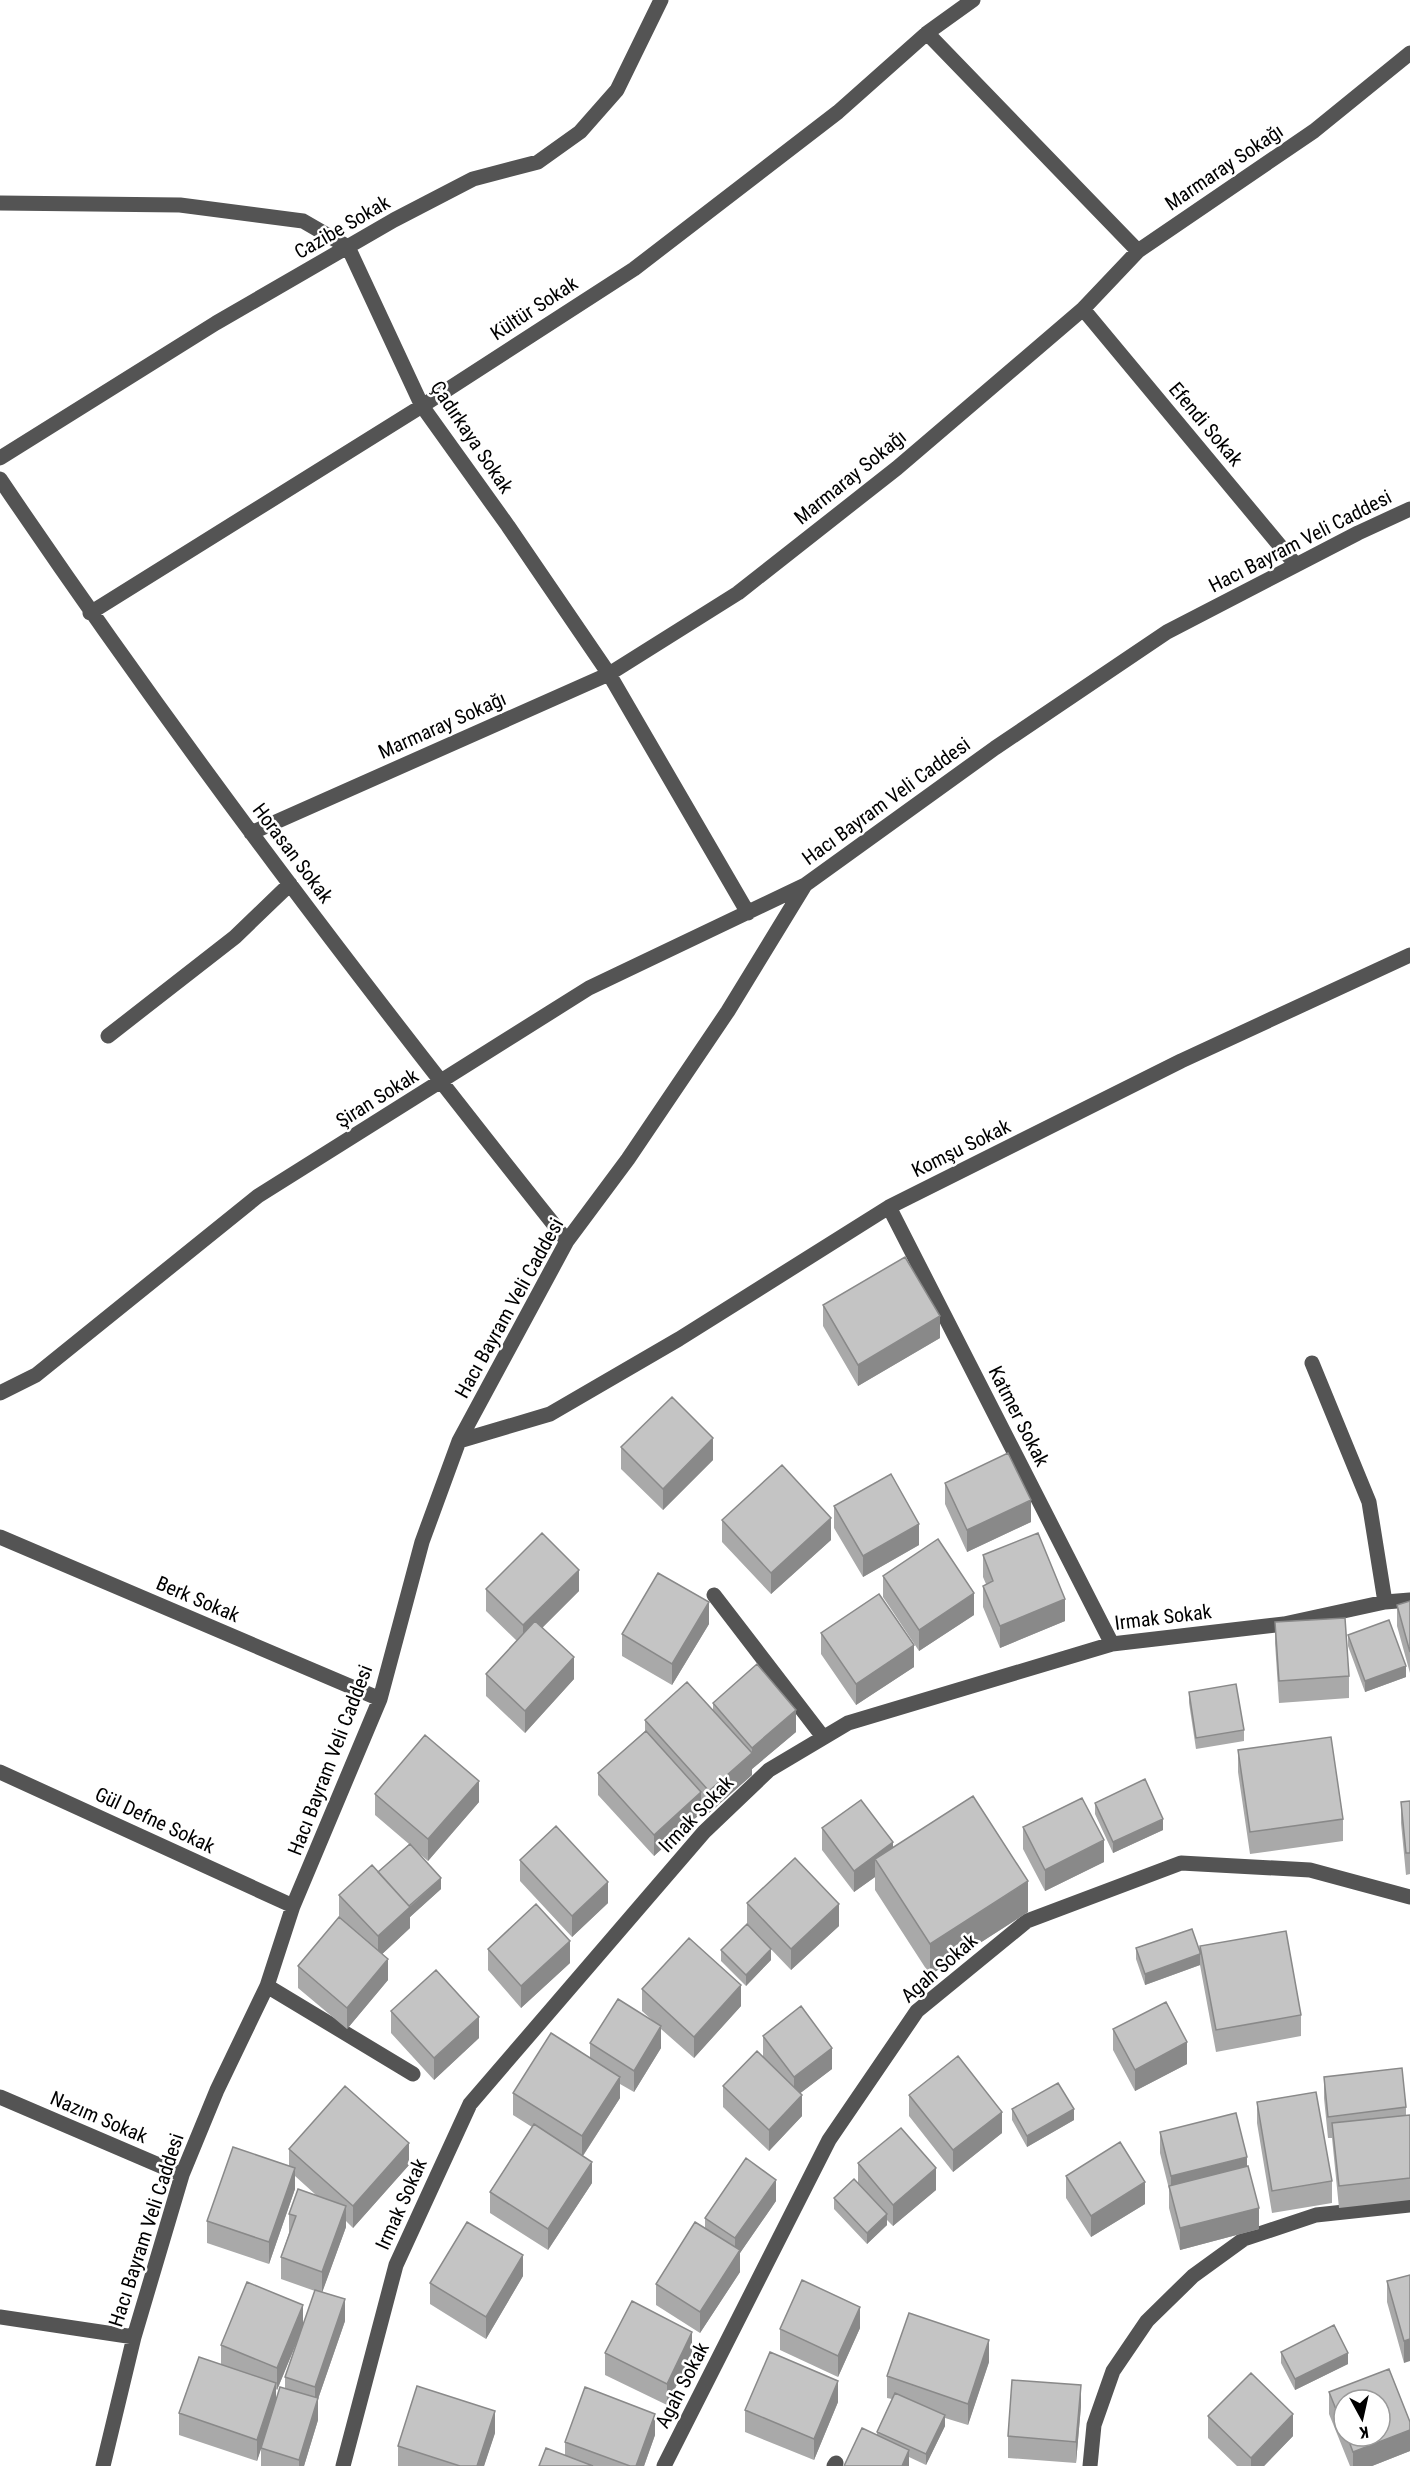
<svg xmlns="http://www.w3.org/2000/svg" width="1410" height="2466" font-family="'Roboto Condensed',sans-serif">
  <style>
    .lines { fill: none; stroke-linecap: round; stroke-linejoin: round }
    .minor { stroke: #545454; stroke-width: 15 }
    .wall { fill: #a9a9a9; fill-rule: evenodd }
    .shaded-wall { fill: #898989 }
    .building { fill: #c4c4c4; stroke: #898989; stroke-width: 1.5 }
    .labels { text-anchor: middle; dominant-baseline: central; stroke-width: 5; stroke-linejoin: round; paint-order: stroke }
    .street-label { font-size: 20px; fill: #000; stroke: #fff }
  </style>
  <rect width="100%" height="100%" fill="#fff"/>
  <g class="lines">
    <path class="minor" d="M 927,33 L 1138,251
      M 0,203 L 180,205 L 303,221 L 348,247 L 422,406 L 508,526 L 609,674 L 748,913
      M 1083,309 L 1296,565
      M 0,458 L 216,323 L 394,220 L 473,179 L 538,162 L 580,132 L 617,90 L 661,0
      M 0,479 C 177,741 369,993 567,1241
      M 90,613 L 422,406 L 634,269 L 838,112 L 927,33 L 973,0
      M 251,833 L 609,674 L 738,593 L 897,468 L 1083,309 L 1138,251 L 1314,131 L 1410,53
      M 108,1036 L 235,937 L 290,884
      M 889,1207 L 1112,1644
      M 1312,1363 L 1369,1502 L 1385,1602
      M 0,1393 L 36,1375 L 258,1196 L 589,988 L 805,885
      M 459,1441 L 550,1414 L 679,1339 L 889,1207 L 1181,1061 L 1410,955
      M 0,1537 L 380,1699
      M 714,1595 L 823,1737
      M 0,1772 L 293,1906
      M 267,1986 L 413,2074
      M 0,2097 L 182,2175
      M 0,2317 L 134,2337
      M 103,2466 L 134,2337 L 182,2175 L 217,2090 L 267,1986 L 293,1906 L 380,1699 L 422,1542 L 459,1441 L 567,1241 L 628,1159 L 728,1011 L 805,885 L 995,748 L 1167,632 L 1358,533 L 1410,509
      M 343,2466 L 396,2265 L 470,2104 L 704,1832 L 769,1770 L 848,1723 L 1112,1644 L 1284,1624 L 1385,1602 L 1410,1600
      M 664,2466 L 829,2140 L 917,2011 L 1027,1921 L 1181,1863 L 1310,1870 L 1410,1897
      M 834,2466 L 836,2463
      M 1090,2466 L 1094,2425 L 1113,2371 L 1147,2321 L 1193,2276 L 1244,2239 L 1316,2215 L 1410,2205"/>
  </g>
  <path class="wall" d="M 823,1305 L 940,1338 L 858,1386 L 823,1326 Z
    M 621,1447 L 713,1460 L 663,1510 L 621,1469 Z
    M 945,1483 L 1031,1522 L 967,1552 L 945,1504 Z
    M 834,1506 L 919,1545 L 863,1577 L 834,1528 Z
    M 722,1520 L 831,1540 L 771,1594 L 722,1542 Z
    M 983,1555 L 1065,1621 L 1000,1648 L 983,1607 L 983,1586 L 986,1584 L 983,1577 Z
    M 883,1576 L 974,1615 L 919,1651 L 883,1597 Z
    M 486,1589 L 579,1591 L 542,1628 L 574,1679 L 525,1733 L 486,1696 L 486,1674 L 517,1641 L 486,1611 Z
    M 1410,1601 L 1410,1673 L 1397,1626 L 1397,1605 Z
    M 1275,1622 L 1349,1676 L 1349,1698 L 1279,1703 L 1275,1643 Z
    M 709,1624 L 672,1685 L 622,1656 L 622,1634 Z
    M 821,1633 L 914,1667 L 856,1705 L 821,1654 Z
    M 1348,1635 L 1406,1677 L 1365,1692 L 1348,1646 Z
    M 1189,1692 L 1244,1730 L 1244,1741 L 1196,1749 L 1189,1703 Z
    M 713,1703 L 796,1732 L 752,1769 L 752,1775 L 709,1813 L 701,1804 L 701,1813 L 654,1856 L 598,1795 L 598,1773 L 645,1731 L 645,1720 L 713,1710 Z
    M 1238,1750 L 1343,1819 L 1343,1841 L 1250,1854 L 1238,1772 Z
    M 375,1794 L 479,1802 L 428,1861 L 414,1849 L 441,1889 L 410,1917 L 410,1928 L 382,1954 L 388,1980 L 347,2029 L 298,1988 L 298,1966 L 343,1921 L 339,1917 L 339,1895 L 378,1872 L 409,1844 L 375,1815 Z
    M 1410,1801 L 1410,1874 L 1406,1875 L 1401,1823 L 1401,1802 Z
    M 1095,1803 L 1163,1830 L 1113,1853 L 1095,1814 Z
    M 1023,1827 L 1104,1862 L 1045,1891 L 1023,1849 Z
    M 822,1828 L 893,1847 L 1028,1912 L 930,1975 L 875,1890 L 875,1877 L 854,1892 L 822,1850 Z
    M 520,1860 L 608,1903 L 572,1937 L 520,1881 Z
    M 747,1903 L 839,1926 L 791,1970 L 747,1924 Z
    M 1200,1946 L 1301,2015 L 1301,2036 L 1216,2052 L 1200,1965 L 1145,1985 L 1136,1959 L 1136,1948 L 1200,1952 Z
    M 488,1949 L 570,1963 L 521,2008 L 488,1970 Z
    M 721,1950 L 771,1960 L 746,1986 L 721,1961 Z
    M 642,1989 L 741,2006 L 694,2058 L 661,2029 L 661,2048 L 634,2092 L 620,2084 L 620,2098 L 583,2156 L 592,2183 L 548,2250 L 490,2213 L 490,2192 L 532,2127 L 513,2115 L 513,2093 L 590,2058 L 590,2043 L 653,2021 L 642,2011 Z
    M 391,2011 L 479,2038 L 434,2080 L 391,2033 Z
    M 1113,2029 L 1187,2064 L 1135,2091 L 1113,2050 Z
    M 763,2036 L 832,2069 L 800,2093 L 802,2116 L 769,2151 L 723,2107 L 723,2086 L 763,2057 Z
    M 1324,2077 L 1406,2107 L 1406,2115 L 1410,2115 L 1410,2200 L 1339,2208 L 1332,2138 L 1328,2138 L 1324,2098 Z
    M 909,2095 L 1002,2133 L 953,2172 L 909,2116 Z
    M 1257,2102 L 1332,2181 L 1332,2203 L 1272,2213 L 1257,2123 Z
    M 1012,2109 L 1074,2120 L 1027,2147 L 1012,2120 Z
    M 1160,2132 L 1247,2167 L 1259,2229 L 1180,2250 L 1169,2208 L 1169,2189 L 1160,2153 Z
    M 289,2149 L 409,2165 L 353,2228 L 346,2221 L 346,2227 L 322,2292 L 345,2321 L 318,2399 L 318,2420 L 304,2466 L 261,2466 L 261,2448 L 257,2461 L 179,2435 L 179,2413 L 221,2364 L 221,2345 L 303,2324 L 315,2291 L 281,2279 L 281,2257 L 289,2233 L 289,2214 L 316,2195 L 295,2176 L 295,2189 L 269,2264 L 207,2243 L 207,2221 L 289,2166 ZM 298,2339 L 285,2377 L 285,2388 L 276,2398 L 276,2389 L 277,2390 Z
    M 858,2163 L 936,2190 L 893,2226 L 887,2220 L 887,2225 L 867,2244 L 834,2209 L 834,2198 L 858,2183 Z
    M 1066,2176 L 1145,2204 L 1091,2237 L 1066,2198 Z
    M 776,2201 L 740,2253 L 740,2272 L 700,2333 L 656,2305 L 656,2284 L 705,2228 L 705,2218 Z
    M 1410,2275 L 1404,2363 L 1387,2302 L 1387,2281 Z
    M 523,2276 L 486,2339 L 430,2304 L 430,2283 Z
    M 860,2328 L 838,2377 L 780,2350 L 780,2329 Z
    M 1281,2352 L 1348,2364 L 1295,2390 L 1281,2363 Z
    M 605,2353 L 692,2353 L 667,2405 L 605,2375 Z
    M 989,2362 L 968,2425 L 945,2418 L 945,2426 L 926,2465 L 909,2457 L 909,2466 L 877,2435 L 877,2432 L 892,2399 L 887,2398 L 887,2376 Z
    M 1389,2369 L 1410,2422 L 1410,2451 L 1372,2466 L 1350,2466 L 1329,2414 L 1329,2392 ZM 1344,2400 L 1380,2400 L 1380,2436 L 1344,2436 Z
    M 838,2402 L 814,2460 L 745,2432 L 745,2410 Z
    M 1081,2406 L 1076,2463 L 1008,2458 L 1008,2436 Z
    M 1208,2416 L 1293,2436 L 1264,2466 L 1237,2466 L 1208,2438 Z
    M 495,2433 L 484,2466 L 398,2466 L 398,2446 Z
    M 655,2435 L 644,2466 L 539,2466 L 565,2455 L 565,2442 Z"/>
  <path class="shaded-wall" d="M 940,1316 L 940,1338 L 858,1386 L 858,1365 Z
    M 713,1438 L 713,1460 L 663,1510 L 663,1489 Z
    M 1031,1500 L 1031,1522 L 967,1552 L 967,1530 Z
    M 831,1518 L 831,1540 L 771,1594 L 771,1573 Z
    M 919,1524 L 919,1545 L 863,1577 L 863,1556 Z
    M 579,1570 L 579,1591 L 523,1647 L 523,1625 Z
    M 974,1593 L 974,1615 L 919,1651 L 919,1630 Z
    M 1065,1599 L 1065,1621 L 1000,1648 L 1000,1626 Z
    M 709,1602 L 709,1624 L 672,1685 L 672,1664 Z
    M 914,1645 L 914,1667 L 856,1705 L 856,1684 Z
    M 574,1657 L 574,1679 L 525,1733 L 525,1711 Z
    M 1406,1666 L 1406,1677 L 1365,1692 L 1365,1681 Z
    M 796,1710 L 796,1732 L 752,1769 L 752,1748 Z
    M 752,1753 L 752,1775 L 709,1813 L 709,1791 Z
    M 479,1781 L 479,1802 L 428,1861 L 428,1839 Z
    M 701,1792 L 701,1813 L 654,1856 L 654,1835 Z
    M 1163,1819 L 1163,1830 L 1113,1853 L 1113,1842 Z
    M 1104,1840 L 1104,1862 L 1045,1891 L 1045,1870 Z
    M 893,1842 L 893,1863 L 875,1859 L 875,1877 L 854,1892 L 854,1871 Z
    M 441,1878 L 441,1889 L 410,1917 L 410,1928 L 378,1958 L 378,1936 Z
    M 1028,1881 L 1028,1912 L 930,1975 L 930,1944 Z
    M 608,1882 L 608,1903 L 572,1937 L 572,1916 Z
    M 839,1904 L 839,1926 L 791,1970 L 791,1949 Z
    M 570,1941 L 570,1963 L 521,2008 L 521,1986 Z
    M 771,1949 L 771,1960 L 746,1986 L 746,1975 Z
    M 1200,1954 L 1200,1965 L 1145,1985 L 1145,1974 Z
    M 388,1959 L 388,1980 L 347,2029 L 347,2008 Z
    M 741,1985 L 741,2006 L 694,2058 L 694,2037 Z
    M 479,2017 L 479,2038 L 434,2080 L 434,2058 Z
    M 661,2026 L 661,2048 L 634,2092 L 634,2071 Z
    M 1187,2042 L 1187,2064 L 1135,2091 L 1135,2070 Z
    M 832,2048 L 832,2069 L 794,2098 L 794,2077 Z
    M 620,2077 L 620,2098 L 582,2157 L 582,2136 Z
    M 802,2095 L 802,2116 L 769,2151 L 769,2130 Z
    M 1074,2109 L 1074,2120 L 1027,2147 L 1027,2136 Z
    M 1002,2112 L 1002,2133 L 953,2172 L 953,2150 Z
    M 409,2143 L 409,2165 L 353,2228 L 353,2206 Z
    M 1247,2157 L 1247,2179 L 1171,2195 L 1171,2176 Z
    M 592,2162 L 592,2183 L 548,2250 L 548,2229 Z
    M 295,2168 L 295,2189 L 269,2264 L 269,2242 Z
    M 936,2168 L 936,2190 L 893,2226 L 893,2205 Z
    M 776,2180 L 776,2201 L 740,2253 L 740,2272 L 700,2333 L 700,2312 L 735,2257 L 735,2238 Z
    M 1145,2182 L 1145,2204 L 1091,2237 L 1091,2216 Z
    M 346,2206 L 346,2227 L 322,2293 L 322,2272 Z
    M 1259,2208 L 1259,2229 L 1180,2250 L 1180,2228 Z
    M 887,2214 L 887,2225 L 867,2244 L 867,2233 Z
    M 523,2255 L 523,2276 L 486,2339 L 486,2317 Z
    M 345,2299 L 345,2321 L 318,2399 L 318,2420 L 304,2466 L 299,2466 L 299,2460 L 315,2409 L 315,2387 Z
    M 303,2305 L 303,2327 L 277,2390 L 277,2368 Z
    M 860,2307 L 860,2328 L 838,2377 L 838,2356 Z
    M 692,2332 L 692,2353 L 667,2405 L 667,2384 Z
    M 1410,2339 L 1410,2361 L 1404,2363 L 1404,2341 Z
    M 989,2340 L 989,2362 L 968,2425 L 968,2404 Z
    M 1348,2353 L 1348,2364 L 1295,2390 L 1295,2379 Z
    M 838,2381 L 838,2402 L 814,2460 L 814,2439 Z
    M 276,2383 L 276,2405 L 257,2461 L 257,2440 Z
    M 1081,2385 L 1081,2406 L 1076,2463 L 1076,2442 Z
    M 495,2411 L 495,2433 L 484,2466 L 477,2466 Z
    M 655,2414 L 655,2435 L 644,2466 L 636,2466 Z
    M 1293,2414 L 1293,2436 L 1264,2466 L 1251,2466 L 1251,2458 Z
    M 945,2415 L 945,2426 L 926,2465 L 926,2454 Z
    M 1410,2430 L 1410,2451 L 1372,2466 L 1353,2466 L 1353,2452 Z
    M 909,2450 L 909,2466 L 902,2466 Z"/>
  <path class="building" d="M 905,1257 L 940,1316 L 858,1365 L 823,1305 Z
    M 672,1397 L 713,1438 L 663,1489 L 621,1447 Z
    M 1008,1453 L 1031,1500 L 967,1530 L 945,1483 Z
    M 782,1465 L 831,1518 L 771,1573 L 722,1520 Z
    M 891,1474 L 919,1524 L 863,1556 L 834,1506 Z
    M 542,1533 L 579,1570 L 523,1625 L 486,1589 Z
    M 1038,1533 L 1065,1599 L 1000,1626 L 983,1586 L 993,1581 L 983,1555 Z
    M 938,1539 L 974,1593 L 919,1630 L 883,1576 Z
    M 658,1573 L 709,1602 L 672,1664 L 622,1634 Z
    M 879,1594 L 914,1645 L 856,1684 L 821,1633 Z
    M 1410,1601 L 1410,1652 L 1397,1605 Z
    M 1345,1618 L 1349,1676 L 1279,1681 L 1275,1622 Z
    M 1389,1620 L 1406,1666 L 1365,1681 L 1348,1635 Z
    M 535,1621 L 574,1657 L 525,1711 L 486,1674 Z
    M 757,1664 L 796,1710 L 752,1748 L 713,1703 Z
    M 687,1682 L 752,1753 L 709,1791 L 645,1720 Z
    M 1236,1684 L 1244,1730 L 1196,1738 L 1189,1692 Z
    M 646,1731 L 701,1792 L 654,1835 L 598,1773 Z
    M 425,1735 L 479,1781 L 428,1839 L 375,1794 Z
    M 1331,1737 L 1343,1819 L 1250,1832 L 1238,1750 Z
    M 1145,1779 L 1163,1819 L 1113,1842 L 1095,1803 Z
    M 973,1796 L 1028,1881 L 930,1944 L 875,1859 Z
    M 1082,1798 L 1104,1840 L 1045,1870 L 1023,1827 Z
    M 861,1800 L 893,1842 L 854,1871 L 822,1828 Z
    M 1410,1801 L 1410,1853 L 1406,1853 L 1401,1802 Z
    M 556,1826 L 608,1882 L 572,1916 L 520,1860 Z
    M 410,1844 L 441,1878 L 409,1906 L 378,1872 Z
    M 795,1858 L 839,1904 L 791,1949 L 747,1903 Z
    M 372,1865 L 410,1907 L 378,1936 L 339,1895 Z
    M 536,1904 L 570,1941 L 521,1986 L 488,1949 Z
    M 339,1917 L 388,1959 L 347,2008 L 298,1966 Z
    M 747,1924 L 771,1949 L 746,1975 L 721,1950 Z
    M 1192,1929 L 1200,1952 L 1200,1954 L 1145,1974 L 1136,1948 Z
    M 1286,1931 L 1301,2015 L 1216,2030 L 1200,1946 Z
    M 689,1938 L 741,1985 L 694,2037 L 642,1989 Z
    M 436,1970 L 479,2017 L 434,2058 L 391,2011 Z
    M 618,1999 L 661,2026 L 634,2071 L 590,2043 Z
    M 1166,2002 L 1187,2042 L 1135,2070 L 1113,2029 Z
    M 801,2006 L 832,2048 L 794,2077 L 763,2036 Z
    M 551,2033 L 620,2077 L 582,2136 L 513,2093 Z
    M 757,2051 L 802,2095 L 769,2130 L 723,2086 Z
    M 958,2056 L 1002,2112 L 953,2150 L 909,2095 Z
    M 1402,2068 L 1406,2107 L 1328,2117 L 1324,2077 Z
    M 1058,2083 L 1074,2109 L 1027,2136 L 1012,2109 Z
    M 345,2086 L 409,2143 L 353,2206 L 289,2149 Z
    M 1316,2092 L 1332,2181 L 1272,2191 L 1257,2102 Z
    M 1236,2113 L 1247,2157 L 1171,2176 L 1160,2132 Z
    M 1410,2115 L 1410,2178 L 1339,2186 L 1332,2123 Z
    M 534,2124 L 592,2162 L 548,2229 L 490,2192 Z
    M 901,2128 L 936,2168 L 893,2205 L 858,2163 Z
    M 1120,2142 L 1145,2182 L 1091,2216 L 1066,2176 Z
    M 233,2147 L 295,2168 L 269,2242 L 207,2221 Z
    M 746,2158 L 776,2180 L 735,2238 L 705,2218 Z
    M 1248,2166 L 1259,2208 L 1180,2228 L 1169,2186 Z
    M 854,2179 L 887,2214 L 867,2233 L 834,2198 Z
    M 298,2189 L 346,2206 L 322,2272 L 281,2257 L 296,2216 L 289,2214 Z
    M 467,2222 L 523,2255 L 486,2317 L 430,2283 Z
    M 695,2222 L 740,2250 L 700,2312 L 656,2284 Z
    M 1410,2275 L 1410,2339 L 1404,2341 L 1387,2281 Z
    M 802,2280 L 860,2307 L 838,2356 L 780,2329 Z
    M 247,2282 L 303,2305 L 277,2368 L 221,2345 Z
    M 315,2290 L 345,2299 L 315,2387 L 285,2377 Z
    M 632,2301 L 692,2332 L 667,2384 L 605,2353 Z
    M 909,2313 L 989,2340 L 968,2404 L 887,2376 Z
    M 1334,2325 L 1348,2353 L 1295,2379 L 1281,2352 Z
    M 770,2352 L 838,2381 L 814,2439 L 745,2410 Z
    M 199,2357 L 276,2383 L 257,2440 L 179,2413 Z
    M 1389,2369 L 1410,2422 L 1410,2430 L 1353,2452 L 1347,2436 L 1380,2436 L 1380,2400 L 1344,2400 L 1344,2429 L 1329,2392 Z
    M 1251,2373 L 1293,2414 L 1251,2458 L 1208,2416 Z
    M 1012,2380 L 1081,2385 L 1076,2442 L 1008,2436 Z
    M 417,2386 L 495,2411 L 477,2466 L 460,2466 L 398,2446 Z
    M 280,2387 L 318,2398 L 299,2460 L 261,2448 Z
    M 585,2387 L 655,2414 L 636,2466 L 630,2466 L 565,2442 Z
    M 895,2393 L 945,2415 L 926,2454 L 877,2432 Z
    M 862,2428 L 909,2450 L 902,2466 L 844,2466 Z
    M 546,2448 L 593,2466 L 539,2466 Z"/>
  <g class="labels">
    <g class="street-label">
      <text transform="translate(1224 167) rotate(-34)">Marmaray Sokağı</text>
      <text transform="translate(342 227) rotate(-30)">Cazibe Sokak</text>
      <text transform="translate(534 308) rotate(-33)">Kültür Sokak</text>
      <text transform="translate(1206 424) rotate(50)">Efendi Sokak</text>
      <text transform="translate(472 437) rotate(56)">Çadırkaya Sokak</text>
      <text transform="translate(850 477) rotate(-39)">Marmaray Sokağı</text>
      <text transform="translate(1300 541) rotate(-27)">Hacı Bayram Veli Caddesi</text>
      <text transform="translate(442 725) rotate(-24)">Marmaray Sokağı</text>
      <text transform="translate(886 801) rotate(-36)">Hacı Bayram Veli Caddesi</text>
      <text transform="translate(293 853) rotate(53)">Horasan Sokak</text>
      <text transform="translate(377 1098) rotate(-32)">Şiran Sokak</text>
      <text transform="translate(961 1148) rotate(-26)">Komşu Sokak</text>
      <text transform="translate(509 1308) rotate(-61)">Hacı Bayram Veli Caddesi</text>
      <text transform="translate(1019 1416) rotate(63)">Katmer Sokak</text>
      <text transform="translate(198 1599) rotate(23)">Berk Sokak</text>
      <text transform="translate(1163 1617) rotate(-7)">Irmak Sokak</text>
      <text transform="translate(330 1760) rotate(-69)">Hacı Bayram Veli Caddesi</text>
      <text transform="translate(696 1814) rotate(-46)">Irmak Sokak</text>
      <text transform="translate(155 1820) rotate(25)">Gül Defne Sokak</text>
      <text transform="translate(939 1968) rotate(-41)">Agah Sokak</text>
      <text transform="translate(99 2117) rotate(23)">Nazım Sokak</text>
      <text transform="translate(401 2204) rotate(-66)">Irmak Sokak</text>
      <text transform="translate(146 2230) rotate(-72)">Hacı Bayram Veli Caddesi</text>
      <text transform="translate(682 2385) rotate(-63)">Agah Sokak</text>
    </g>
  </g>
  <g transform="translate(1362 2418) rotate(172)"><circle r="28" fill="#ffffff" stroke="#999999" stroke-width="1.5"/>
  <path d="M0-4.5L10 22L0 15L-10 22Z" fill="#000000"/>
  <text y="-9" font-size="16" font-weight="bold" text-anchor="middle" fill="#000000">K</text>
  </g>
</svg>
